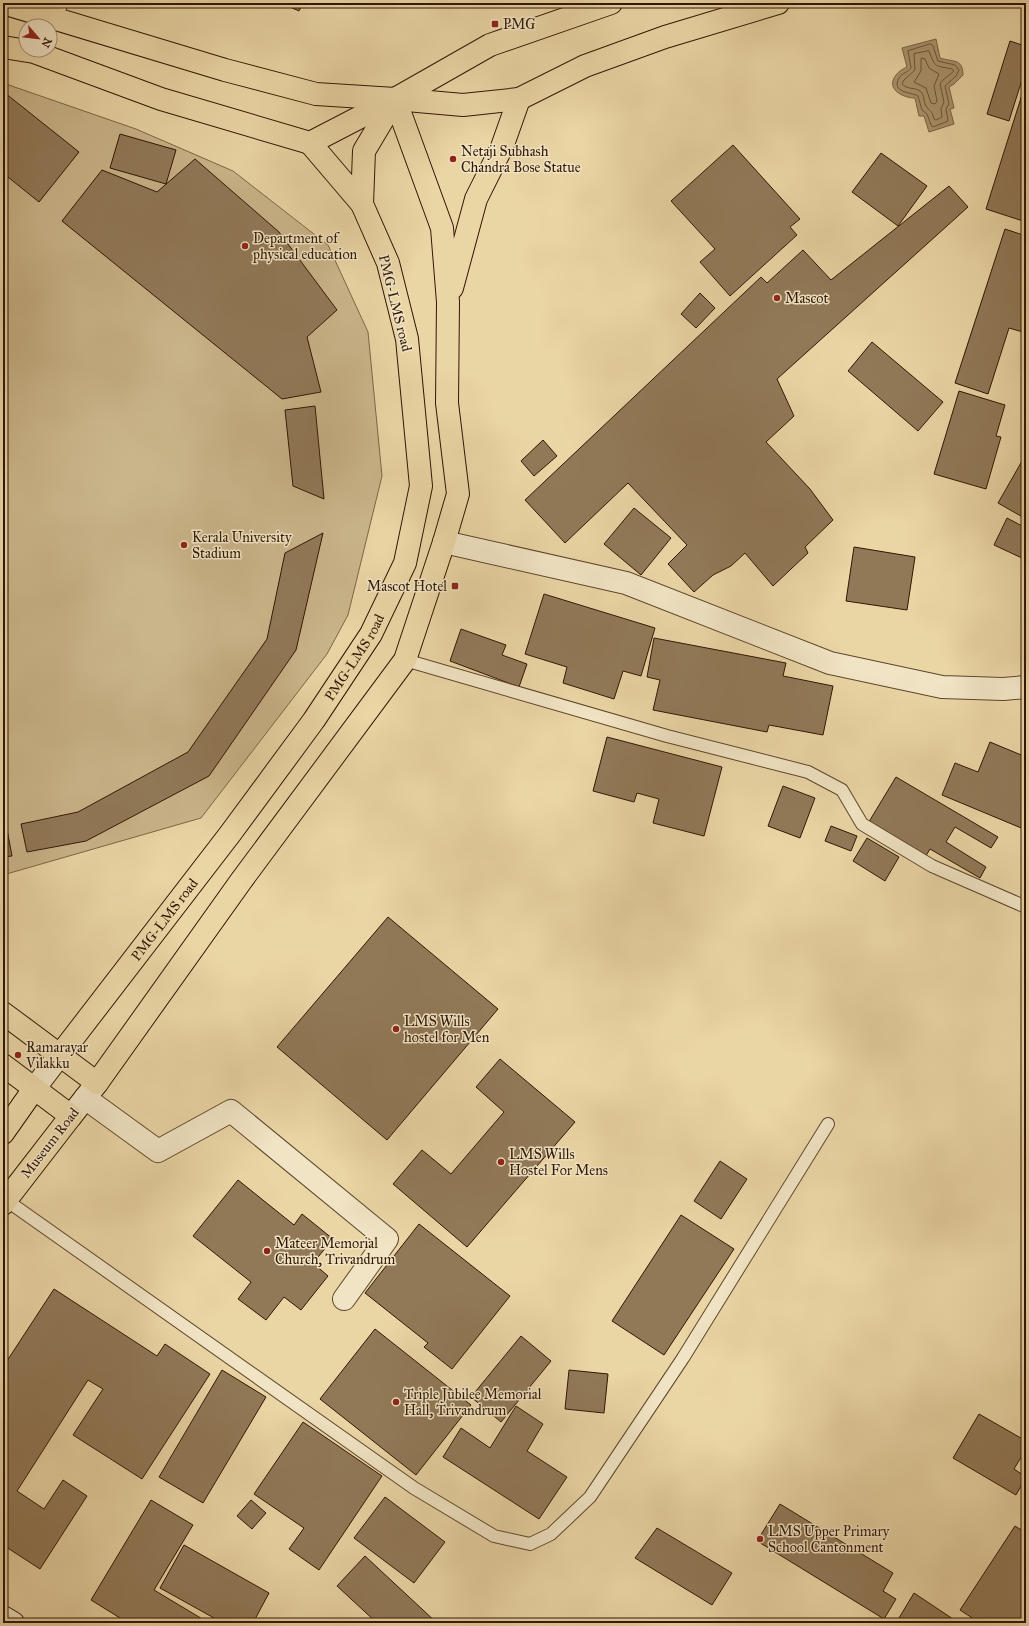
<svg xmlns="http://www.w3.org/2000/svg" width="1029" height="1626" font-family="'IM FELL Great Primer',serif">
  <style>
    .green { fill: #cab58a; stroke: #7d6647 }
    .water { fill: #ab946e; stroke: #7a6244 }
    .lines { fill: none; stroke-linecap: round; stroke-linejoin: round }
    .shore { stroke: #6e5539; stroke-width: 1 }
    .building { fill: #917958; stroke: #301604 }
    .lane-casing { stroke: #5e462c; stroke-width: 14 }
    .street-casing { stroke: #5e462c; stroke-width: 24 }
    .secondary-casing { stroke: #301604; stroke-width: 24 }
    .primary-casing { stroke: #301604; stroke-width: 24 }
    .lane { stroke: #f1e4c4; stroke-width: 12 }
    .street { stroke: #f1e4c4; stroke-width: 22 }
    .secondary { stroke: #f1e4c4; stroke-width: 22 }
    .primary { stroke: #ead5a5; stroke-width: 22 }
    .poi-dot { fill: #8f2418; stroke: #f1e4c4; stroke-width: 1.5 }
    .labels { text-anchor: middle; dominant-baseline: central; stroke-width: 3; stroke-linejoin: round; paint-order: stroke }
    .poi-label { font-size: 14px; fill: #301604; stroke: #f1e4c4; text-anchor: start }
    .street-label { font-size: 14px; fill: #301604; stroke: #f1e4c4 }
  </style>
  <rect width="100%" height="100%" fill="#ead5a5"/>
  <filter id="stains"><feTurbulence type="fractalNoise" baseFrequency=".005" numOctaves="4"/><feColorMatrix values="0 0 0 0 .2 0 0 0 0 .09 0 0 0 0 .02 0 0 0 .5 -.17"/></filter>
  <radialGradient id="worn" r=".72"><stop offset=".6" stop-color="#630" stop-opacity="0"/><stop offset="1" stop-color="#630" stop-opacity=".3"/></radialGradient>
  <path class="green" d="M 3,83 L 136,129 L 233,171 L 328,245 L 368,332 L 382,476 L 348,615 L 327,654 L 201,818 L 3,875 Z"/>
  <path class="water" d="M 936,39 L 940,58 C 952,62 963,58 963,75 L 954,84 L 949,87 L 954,108 L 950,109 L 954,124 L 929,132 L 924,116 L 919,116 L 915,98 C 903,98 885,89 896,75 C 899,71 903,69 907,67 L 902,48 Z"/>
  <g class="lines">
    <path class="shore" d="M 931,44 L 933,46 L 938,61 L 955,65 L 959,70 L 956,76 L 945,86 L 949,104 L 946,109 L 948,121 L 933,127 L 931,125 L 927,114 L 922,110 L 918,96 C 911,92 891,93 899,78 C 901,74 908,72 911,68 L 908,51 Z
      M 929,51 C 936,69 934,65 952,69 L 954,71 L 943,80 L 940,84 L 944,102 L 941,109 L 942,117 L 936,120 L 934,119 C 932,110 930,112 926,106 C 923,101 925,95 920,91 C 914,87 908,90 902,84 L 904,80 L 915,70 L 914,54 Z
      M 922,58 L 925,59 L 929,68 L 939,74 L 934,86 L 937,101 L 935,104 L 931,103 L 926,88 L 914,82 L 921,71 L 921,60 Z"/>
  </g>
  <path class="building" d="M 281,3 L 303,3 L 299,11 Z
    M 1010,41 L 1025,46 L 1026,42 L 1026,67 L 1009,121 L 987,114 Z
    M 1026,82 L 1026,222 L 986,209 Z
    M 5,93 L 79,152 L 39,202 L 3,173 L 3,95 Z
    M 120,134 L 176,150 L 166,184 L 110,168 Z
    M 733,145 L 800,219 L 790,227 L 797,235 L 730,296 L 700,262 L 715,249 L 671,201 Z
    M 881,153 L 927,186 L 898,226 L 852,192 Z
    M 195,159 L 279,232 L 337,310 L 307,337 L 321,392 L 282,399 L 62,221 L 102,170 L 157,192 Z
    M 949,186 L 968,207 L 777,379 L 794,416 L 766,442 L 810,489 L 833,520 L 805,547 L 808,553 L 773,586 L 745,553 L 731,566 L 713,575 L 694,592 L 668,564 L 687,545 L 628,483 L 565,543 L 525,500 L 761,277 L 767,283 L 803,250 L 831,280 Z
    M 1005,229 L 1026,236 L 1026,333 L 1009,328 L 988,394 L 955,383 Z
    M 700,293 L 715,308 L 696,328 L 681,314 Z
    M 872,342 L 943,402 L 918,431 L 848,371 Z
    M 959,391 L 1005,405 L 996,436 L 1001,437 L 986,489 L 934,474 Z
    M 315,406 L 324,499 L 293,486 L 285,410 Z
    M 543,440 L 557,456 L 534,476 L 521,461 Z
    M 1026,454 L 1026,519 L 998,503 Z
    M 634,508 L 671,538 L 641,575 L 604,544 Z
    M 1007,518 L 1026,528 L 1026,555 L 1024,559 L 994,545 Z
    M 323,533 L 296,650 L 209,776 L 86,841 L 27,852 L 21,824 L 78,812 L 188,752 L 267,639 L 285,553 Z
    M 854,547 L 915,557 L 907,610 L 846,601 Z
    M 544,594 L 655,628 L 641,676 L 623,671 L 614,699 L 563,683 L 567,667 L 525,654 Z
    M 461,629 L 506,645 L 502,655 L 527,664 L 519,687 L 450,661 Z
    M 654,638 L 786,663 L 783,676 L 833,686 L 823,735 L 769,725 L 767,732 L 653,710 L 660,680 L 647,677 Z
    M 607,737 L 722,767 L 704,836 L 653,823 L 659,799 L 637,793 L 634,802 L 593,791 Z
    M 990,742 L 1026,757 L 1026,830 L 942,795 L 955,763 L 978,772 Z
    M 896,777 L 998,837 L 991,848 L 955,827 L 946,842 L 986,867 L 980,878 L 930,849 L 924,859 L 867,825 Z
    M 783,786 L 815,798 L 800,838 L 768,826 Z
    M 3,824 L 6,824 L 12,856 L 3,857 Z
    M 831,826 L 857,836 L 851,851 L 825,841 Z
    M 867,838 L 899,857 L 885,881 L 853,861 Z
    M 388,917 L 498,1009 L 387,1140 L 277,1047 Z
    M 500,1059 L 575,1122 L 467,1247 L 393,1184 L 422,1150 L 451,1174 L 504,1112 L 476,1087 Z
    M 720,1161 L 747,1179 L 721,1219 L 694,1201 Z
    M 238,1180 L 294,1225 L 302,1214 L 333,1239 L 313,1263 L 328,1276 L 301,1310 L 284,1297 L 266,1320 L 238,1299 L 251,1282 L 193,1236 Z
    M 681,1215 L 734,1249 L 664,1355 L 612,1321 Z
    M 419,1224 L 510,1296 L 452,1369 L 424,1347 L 428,1343 L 365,1293 Z
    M 54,1289 L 157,1356 L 165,1344 L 210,1374 L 142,1479 L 73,1435 L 103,1389 L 88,1380 L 17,1491 L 44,1509 L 63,1480 L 87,1496 L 40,1569 L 3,1545 L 3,1367 Z
    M 375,1329 L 471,1405 L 416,1475 L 320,1399 Z
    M 521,1336 L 551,1361 L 501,1422 L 471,1397 Z
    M 222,1370 L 266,1397 L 203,1503 L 159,1477 Z
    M 569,1370 L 608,1374 L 604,1413 L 565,1409 Z
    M 516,1406 L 543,1424 L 527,1451 L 567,1477 L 539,1519 L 443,1457 L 461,1428 L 490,1448 Z
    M 979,1414 L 1026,1441 L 1026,1449 L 1014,1469 L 1026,1477 L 1016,1495 L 953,1458 Z
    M 303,1422 L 382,1476 L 319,1570 L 289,1549 L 304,1528 L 254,1494 Z
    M 385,1497 L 445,1542 L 414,1583 L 354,1538 Z
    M 151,1500 L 193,1525 L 154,1590 L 209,1623 L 128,1623 L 91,1600 Z
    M 251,1500 L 266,1513 L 252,1529 L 237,1516 Z
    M 780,1504 L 893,1573 L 883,1591 L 896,1599 L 884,1619 L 757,1541 Z
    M 1026,1505 L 1026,1516 L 1021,1513 Z
    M 1015,1526 L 1026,1533 L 1026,1623 L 980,1623 L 960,1610 Z
    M 657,1528 L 732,1573 L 712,1605 L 635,1558 Z
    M 184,1545 L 269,1593 L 253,1623 L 223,1623 L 160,1588 Z
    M 365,1556 L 437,1623 L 377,1623 L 337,1586 Z
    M 914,1593 L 959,1623 L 896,1623 Z"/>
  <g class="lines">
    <g class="lane-casing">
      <path id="lane" d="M 55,19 L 62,3
        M 405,660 L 667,736 L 808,772 L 842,790 L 862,824 L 932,866 L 1026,907
        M 6,1200 L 414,1488 L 494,1536 L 530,1544 L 551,1534 L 590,1497 L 683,1358 L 828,1124"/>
    </g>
    <g class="street-casing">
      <path id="street" d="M 444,542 L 626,583 L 830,663 L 942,687 L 1003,689 L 1026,687
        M 85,1098 L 158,1151 L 231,1111 L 387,1239 L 344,1299"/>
    </g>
    <g class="secondary-casing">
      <path id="secondary" d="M 34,1089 L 60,1055
        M 71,1116 L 97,1083
        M 3,1617 L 13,1623"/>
    </g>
    <g class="primary-casing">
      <g id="primary">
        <path d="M 3,3 L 225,70 L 316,94 L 395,99 L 490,45 L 611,3"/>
        <path d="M 3,47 L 34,52 L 161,99 L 310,143 L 395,99 L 463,105 L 519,99 L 585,66 L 665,37 L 778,3"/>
        <path d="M 310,143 L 362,204"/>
        <path d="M 452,288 L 476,199 L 502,147 L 519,99"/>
        <path d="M 3,1013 L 97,1083 L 241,881 L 405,660 L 444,542 L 458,494 L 447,403 L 448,302 L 442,228 L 395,99"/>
        <path id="s1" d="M 60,1055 L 230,834 L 314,720 L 371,634 L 405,563 L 421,486 L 407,339 L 388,263 L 362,204 L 364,151 L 395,99"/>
        <path d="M 3,1065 L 71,1116 L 3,1204"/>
        <path d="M 3,1133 L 34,1089"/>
      </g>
    </g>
    <use href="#lane" class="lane"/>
    <use href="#street" class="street"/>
    <use href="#secondary" class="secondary"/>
    <use href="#primary" class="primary"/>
  </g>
  <g class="poi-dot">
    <rect x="491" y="20" width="8" height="8" rx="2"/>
    <circle cx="453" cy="159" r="4"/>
    <circle cx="245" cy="246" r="4"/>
    <circle cx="777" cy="298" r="4"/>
    <circle cx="184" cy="545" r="4"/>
    <rect x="451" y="582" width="8" height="8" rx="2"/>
    <circle cx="396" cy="1029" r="4"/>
    <circle cx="18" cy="1055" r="4"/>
    <circle cx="501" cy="1162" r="4"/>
    <circle cx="267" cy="1251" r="4"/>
    <circle cx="396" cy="1402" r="4"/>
    <circle cx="760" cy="1539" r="4"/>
  </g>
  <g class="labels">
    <g class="poi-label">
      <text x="503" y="24">PMG</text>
      <text x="461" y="151">Netaji Subhash<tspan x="461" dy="16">Chandra Bose Statue</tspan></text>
      <text x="253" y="238">Department of<tspan x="253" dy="16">physical education</tspan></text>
      <text x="785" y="298">Mascot</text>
      <text x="192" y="537">Kerala University<tspan x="192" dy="16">Stadium</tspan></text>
      <text x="447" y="586" text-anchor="end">Mascot Hotel</text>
      <text x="404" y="1021">LMS Wills<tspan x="404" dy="16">hostel for Men</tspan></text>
      <text x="26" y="1047">Ramarayar<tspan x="26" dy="16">Vilakku</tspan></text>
      <text x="509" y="1154">LMS Wills<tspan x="509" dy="16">Hostel For Mens</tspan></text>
      <text x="275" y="1243">Mateer Memorial<tspan x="275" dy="16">Church, Trivandrum</tspan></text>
      <text x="404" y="1394">Triple Jubilee Memorial<tspan x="404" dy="16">Hall, Trivandrum</tspan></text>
      <text x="768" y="1531">LMS Upper Primary<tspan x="768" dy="16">School Cantonment</tspan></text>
    </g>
    <g class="street-label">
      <text transform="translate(395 303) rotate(76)">PMG-LMS road</text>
      <text stroke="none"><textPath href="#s1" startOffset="495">PMG-LMS road</textPath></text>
      <text stroke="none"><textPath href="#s1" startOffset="171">PMG-LMS road</textPath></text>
      <text transform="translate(50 1143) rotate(-52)">Museum Road</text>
    </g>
  </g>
  <rect width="1029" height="1626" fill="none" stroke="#ead5a5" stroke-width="16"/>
  <rect x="4" y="4" width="1021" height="1618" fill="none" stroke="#301604" stroke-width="2"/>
  <rect x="8" y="8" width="1013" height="1610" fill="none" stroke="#301604"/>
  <g transform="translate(38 38) rotate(118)"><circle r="19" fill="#f1e4c4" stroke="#a49277"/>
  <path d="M0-3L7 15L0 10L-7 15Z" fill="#8f2418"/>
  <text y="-6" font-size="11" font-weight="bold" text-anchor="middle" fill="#301604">N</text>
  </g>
  <rect width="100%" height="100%" filter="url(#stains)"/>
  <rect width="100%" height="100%" fill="url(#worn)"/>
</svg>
